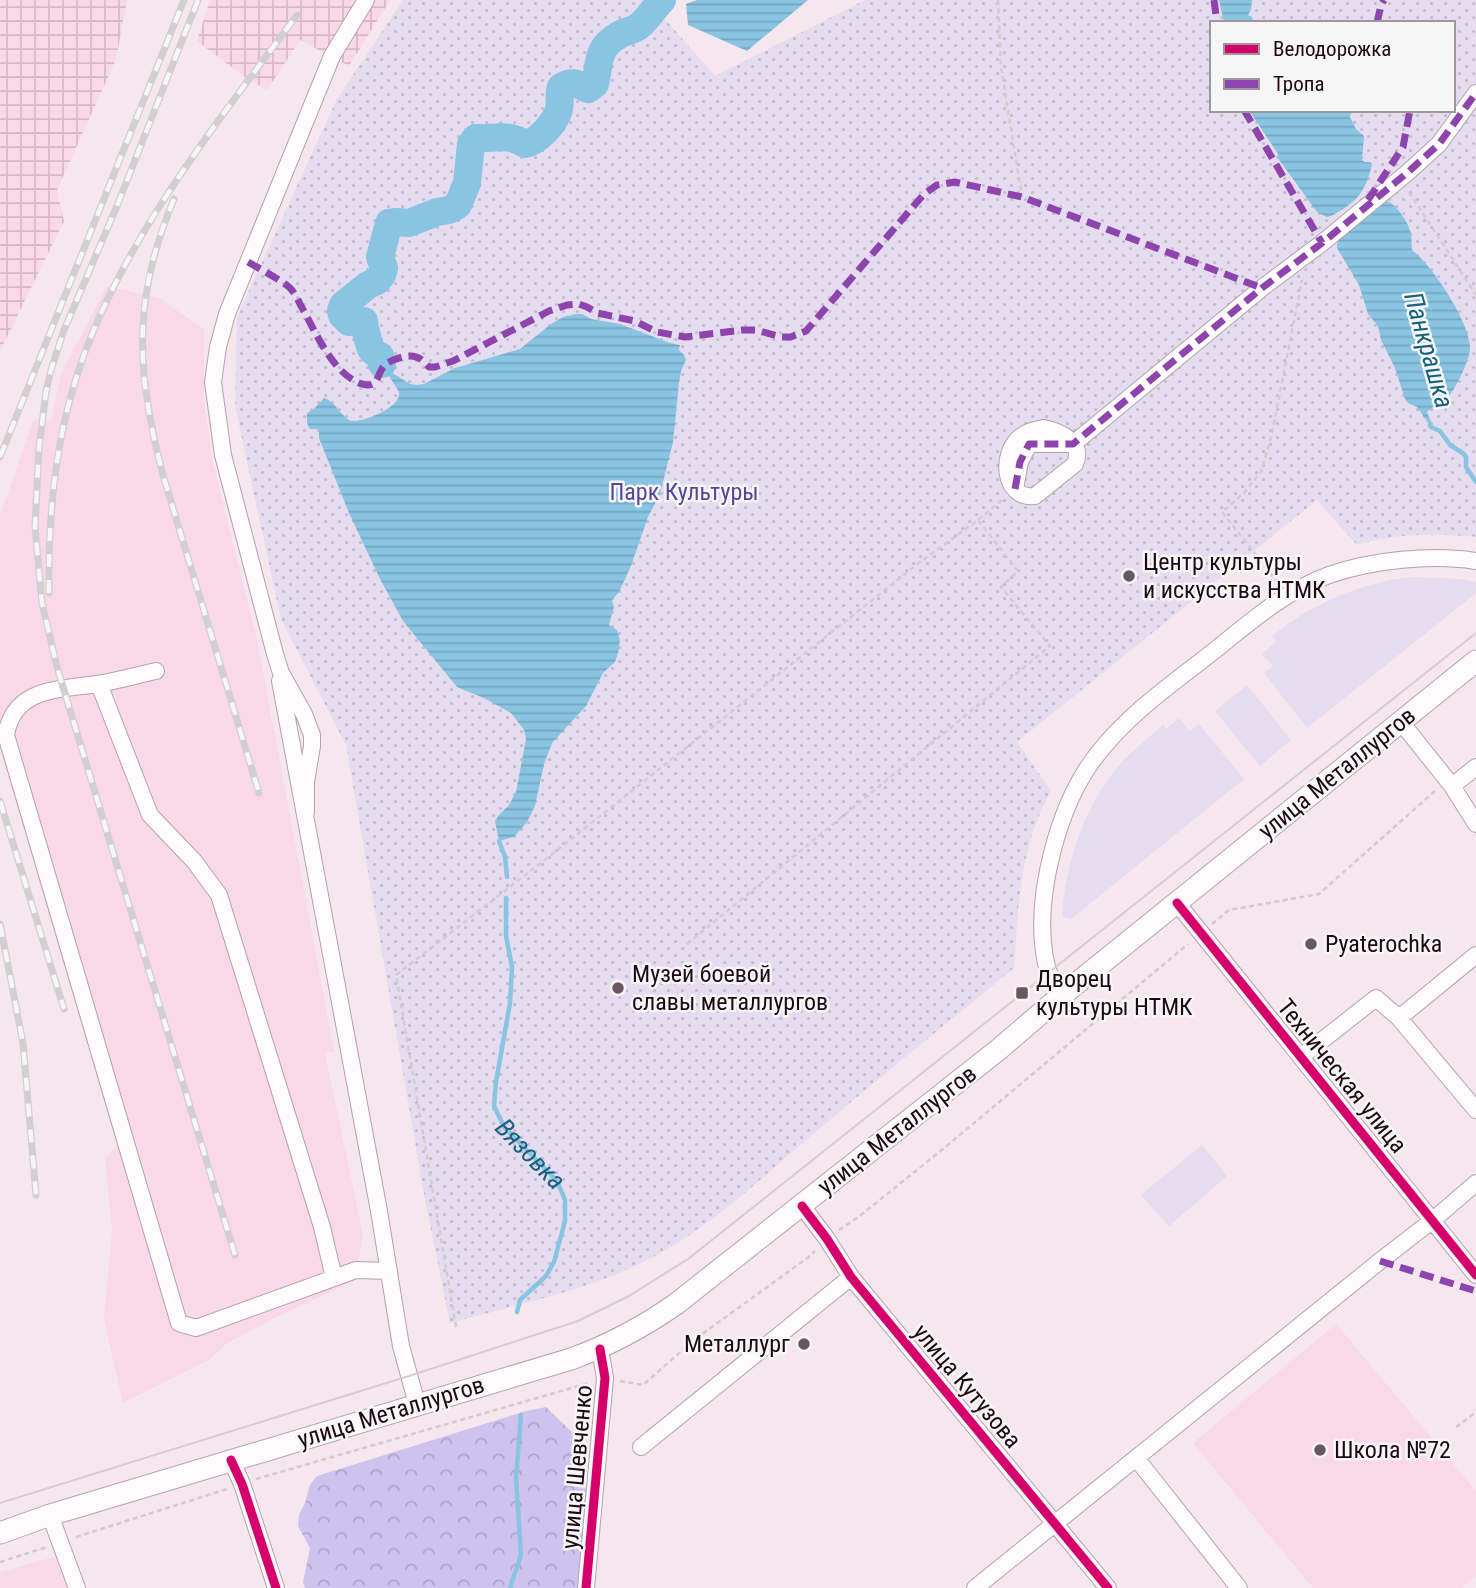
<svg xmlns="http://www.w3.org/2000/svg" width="1476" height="1588" font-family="'Roboto Condensed',sans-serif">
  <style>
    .built { fill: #f9d9e7 }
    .industrial { fill: url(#industrial-grid) }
    .green { fill: #e5dcf0 }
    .forest { fill: url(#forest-crowns) }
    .park { fill: url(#park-dots); fill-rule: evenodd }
    .water { fill: url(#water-rules) }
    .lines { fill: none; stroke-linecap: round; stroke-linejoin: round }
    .stream { stroke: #89c4e2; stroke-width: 4.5 }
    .river { stroke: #89c4e2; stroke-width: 28 }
    .minor-casing { stroke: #b5a2ab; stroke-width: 18 }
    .major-casing { stroke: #b5a2ab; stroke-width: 23 }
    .path { stroke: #d1ccce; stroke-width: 2.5; stroke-dasharray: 5 3.5; stroke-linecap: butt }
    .minor { stroke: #fefbfc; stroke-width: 16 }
    .major { stroke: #fefbfc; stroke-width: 21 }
    .tram { stroke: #d3ced0; stroke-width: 2 }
    .rail-casing { stroke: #d3ced0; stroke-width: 7 }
    .rail { stroke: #f6f6f6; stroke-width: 4.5; stroke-dasharray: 13; stroke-linecap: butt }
    .quiet { stroke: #8e44ad; stroke-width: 7; stroke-dasharray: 14 7; stroke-linecap: butt }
    .cycleway-casing { stroke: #f6f6f6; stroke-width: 13 }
    .cycleway { stroke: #d6006c; stroke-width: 9 }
    .poi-dot { fill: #6a5660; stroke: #f6f6f6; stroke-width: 2.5 }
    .labels { text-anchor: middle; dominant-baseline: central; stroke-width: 5; stroke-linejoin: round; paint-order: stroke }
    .park-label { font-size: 24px; fill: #57469c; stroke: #f6f6f6 }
    .poi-label { font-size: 24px; fill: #1f0814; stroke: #f6f6f6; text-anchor: start }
    .street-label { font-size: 24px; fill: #1f0814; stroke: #f6f6f6 }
    .water-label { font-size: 26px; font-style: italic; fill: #18607c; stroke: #f6f6f6 }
  </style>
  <defs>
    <pattern id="industrial-grid" width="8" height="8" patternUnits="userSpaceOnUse" patternTransform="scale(1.75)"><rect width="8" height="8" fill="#f9d9e7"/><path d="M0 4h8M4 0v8" fill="none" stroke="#d5b9c5"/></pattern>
    <pattern id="forest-crowns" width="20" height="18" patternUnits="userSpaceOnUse" patternTransform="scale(1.75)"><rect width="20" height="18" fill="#cec2ee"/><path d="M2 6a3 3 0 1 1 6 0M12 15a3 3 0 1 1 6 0" fill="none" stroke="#b0a5cb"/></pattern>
    <pattern id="park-dots" width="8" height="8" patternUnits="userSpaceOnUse" patternTransform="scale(1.75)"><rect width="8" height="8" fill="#e5dcf0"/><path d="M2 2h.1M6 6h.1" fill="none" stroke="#c4bbcd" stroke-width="1.8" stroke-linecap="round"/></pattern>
    <pattern id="water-rules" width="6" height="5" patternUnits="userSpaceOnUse" patternTransform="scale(1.75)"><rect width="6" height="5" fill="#89c4e2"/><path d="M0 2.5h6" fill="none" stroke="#76a7c1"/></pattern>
  </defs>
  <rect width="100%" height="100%" fill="#f6e6ed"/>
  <path class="built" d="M 107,286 L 159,298 L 204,329 L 204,400 L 212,460 L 257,640 L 334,1051 L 325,1053 L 363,1236 L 354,1281 L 276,1317 L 226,1344 L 209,1360 L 123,1403 L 104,1320 L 112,1230 L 105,1158 L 117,1146 L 0,749 L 0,516 L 33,421 L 51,420 L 61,374 Z
    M 1336,1324 L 1476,1491 L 1476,1576 L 1462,1588 L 1313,1588 L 1193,1443 Z
    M 61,1555 L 72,1588 L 0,1588 L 0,1572 Z"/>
  <path class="industrial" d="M 0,0 L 127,0 L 116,59 L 57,190 L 64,221 L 0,351 Z
    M 210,0 L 390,0 L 349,66 L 300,40 L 267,90 L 249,80 L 197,41 Z"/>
  <path class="green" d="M 1414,577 L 1460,579 L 1476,582 L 1476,593 L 1307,728 L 1264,673 L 1273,666 L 1262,654 L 1276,641 L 1272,636 C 1313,603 1361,582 1414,577 Z
    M 1247,685 L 1291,740 L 1260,766 L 1215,711 Z
    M 1179,718 L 1190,731 L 1199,724 L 1244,779 L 1071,919 L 1062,916 C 1066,864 1082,812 1115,770 C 1129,753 1146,740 1163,725 L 1166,729 Z
    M 1202,1145 L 1227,1176 L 1169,1226 L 1141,1195 Z"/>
  <path class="forest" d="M 546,1407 L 579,1439 L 572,1486 L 588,1489 L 578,1588 L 305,1588 L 303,1582 L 310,1548 L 298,1526 L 299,1514 L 305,1503 L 310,1485 L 317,1476 L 526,1411 Z"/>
  <path class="park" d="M 403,0 L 648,0 L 715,76 L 865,0 L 1476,0 L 1476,537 C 1436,533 1396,533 1357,545 L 1317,500 L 1017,742 L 1051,791 C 1020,846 1018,906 1014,968 C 947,1023 879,1078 813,1134 C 759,1180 707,1231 643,1262 C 583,1292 514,1305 450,1323 L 426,1205 L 346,745 L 281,619 L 235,406 L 237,317 L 337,99 ZM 1212,23 L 1453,23 L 1453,110 L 1212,110 Z"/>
  <path class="water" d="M 697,0 L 808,0 L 747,51 L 688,25 L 686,4 Z
    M 1219,0 L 1252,0 L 1251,10 L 1248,15 L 1252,17 L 1253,23 L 1224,23 Z
    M 1249,110 L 1352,110 L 1350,117 L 1356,129 L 1363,135 L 1364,137 L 1362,160 L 1365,162 L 1370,162 L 1372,164 C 1366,192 1356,203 1331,216 L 1327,217 L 1317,212 L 1277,157 L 1278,154 Z
    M 1387,201 C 1397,205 1408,222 1411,233 C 1412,238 1411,244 1412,250 C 1432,265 1469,321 1470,347 C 1471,358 1456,388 1449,396 C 1443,404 1433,405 1427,412 L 1432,424 L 1431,427 L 1417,407 L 1408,403 L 1405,399 L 1395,368 L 1381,340 L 1378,326 L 1368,314 L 1359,285 L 1337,248 L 1337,244 L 1341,236 Z
    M 576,314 L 582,314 L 591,319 L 620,324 L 670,343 L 680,345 L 679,350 L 684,355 L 686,360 L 681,371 L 679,383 L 673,442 L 660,494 L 648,517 L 631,566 L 619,592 L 612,600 L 614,607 L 609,625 L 617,630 L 620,641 L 618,653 L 615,662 L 603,673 L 586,706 L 552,743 L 544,764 L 535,806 L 527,822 L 514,837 L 499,841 L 495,821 L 499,815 L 509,805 L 516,792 L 526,739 L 524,730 L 511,713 L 486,699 L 457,687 L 403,621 L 380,579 L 349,513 L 319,438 L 319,429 L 310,429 L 307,423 L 307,413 L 314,409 L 324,398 C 336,402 339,414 349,420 C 359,425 402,407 399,393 C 398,388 388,377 386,369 L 410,384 L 417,385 L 424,384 L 455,368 L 520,349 L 551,324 L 563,317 Z"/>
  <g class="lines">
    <g class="stream">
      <path d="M 1430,425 L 1431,427 L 1440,431 L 1450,445 L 1464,454 L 1466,457 L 1466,467 L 1476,482"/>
      <path d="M 499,841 L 505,857 L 507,877"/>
      <path id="s1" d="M 506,898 L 506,936 L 512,967 L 510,1003 L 496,1082 L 494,1106 L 504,1127 L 557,1181 L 565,1200 L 565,1221 L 554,1262 L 546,1276 L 520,1300 L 517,1312"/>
      <path d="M 510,1588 L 521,1555 L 516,1478 L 521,1415"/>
    </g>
    <path class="river" d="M 382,364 L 380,356 C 378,355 373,352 371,349 C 369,346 364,324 364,321 L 349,322 L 342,315 L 341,311 L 343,305 L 368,285 L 377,281 L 382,275 L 384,268 L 380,257 L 389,223 L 397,222 L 409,223 L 437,212 L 449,210 L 458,205 L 467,183 L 471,144 L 476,138 C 494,139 509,133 525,144 C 538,142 556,122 559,109 C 561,101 558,94 561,87 C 572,80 577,84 588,89 L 595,84 C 600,63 596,48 619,35 C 625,31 633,31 639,26 C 648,19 654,8 662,0"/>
    <g class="minor-casing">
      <path id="minor" d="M 1044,428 C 1062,432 1084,443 1075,464 L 1035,496 C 1002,500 999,450 1023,435 C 1030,430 1037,430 1044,428 Z
        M 1015,489 L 1020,462 L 1029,444 L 1073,444 L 1262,288 L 1322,243 L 1407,173 L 1439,144 L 1476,93
        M 156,671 C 137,675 117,681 97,684 C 59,690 14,687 6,735 L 179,1323 L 196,1328 L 356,1270 L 389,1271
        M 280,681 L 379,1211 L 401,1346 L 417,1404
        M 99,684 L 150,815 L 194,861 L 219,895 L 322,1227 L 334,1278
        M 1401,722 L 1452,786 L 1476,824
        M 1452,786 L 1476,767
        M 306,813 L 306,782 L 312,746 L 312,735 L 304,714 L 281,673 L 275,654 L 223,455 L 213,382 L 218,347 L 227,314 L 332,56 L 366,0
        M 1177,903 L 1476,1275
        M 1476,955 L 1399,1018 L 1476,1110
        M 1061,996 C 1054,984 1047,972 1045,958 C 1034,897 1058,805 1096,756 C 1128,714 1173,683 1214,651 C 1250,622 1285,591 1329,575 C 1372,560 1431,554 1476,561
        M 1301,1057 L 1376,998 L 1399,1018
        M 802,1206 L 827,1239 L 851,1277 L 1108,1588
        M 641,1447 L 851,1277
        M 1136,1458 L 1239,1588
        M 231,1460 L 242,1484 L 276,1588
        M 50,1515 L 77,1588
        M 586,1588 L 605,1378 L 600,1349
        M 975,1588 L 1380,1261 L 1433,1220 L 1476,1183"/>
    </g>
    <g class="major-casing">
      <path id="major" d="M 0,1533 L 50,1515 L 571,1359 C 610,1345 643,1327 676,1304 L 998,1050 L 1061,996 L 1476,661"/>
    </g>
    <path class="path" d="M 998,0 L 1001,67 L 1022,197
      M 1409,192 L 1476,295
      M 1278,583 L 1222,512 L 1244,493 L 1261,472 L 1271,438 L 1302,280
      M 1212,924 L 1229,910 L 1319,894 L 1436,790
      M 687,944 L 1050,646 L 1001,587 L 1018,571 L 978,520
      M 839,1230 L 861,1215 L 943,1149 L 1188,944
      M 456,1327 L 396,975 L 551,855 L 920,562 L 978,520 L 1002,500
      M 620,1381 L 643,1385 L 694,1340 L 810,1256 L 815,1251
      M 1456,1427 L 1476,1412
      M 256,1479 L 589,1383
      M 76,1537 L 227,1489
      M 0,1562 L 47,1547"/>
    <use href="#minor" class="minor"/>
    <use href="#major" class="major"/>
    <path class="tram" d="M 0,1503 L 409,1376 L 578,1321 L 629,1296 L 688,1259 L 1476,633"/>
    <g class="rail-casing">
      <path id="rail" d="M 198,0 L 117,206 L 64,330 L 51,370 L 46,392 L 39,447 L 35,527 L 42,603 L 57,667 L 235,1255
        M 174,199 C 132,299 136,372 163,475 L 259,793
        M 0,457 L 184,0
        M 49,593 C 48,522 54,450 75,382 C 116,247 214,127 297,15
        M 0,801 L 64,1009
        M 0,924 L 23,1043 L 36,1195"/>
    </g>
    <use href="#rail" class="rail"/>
    <path class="quiet" d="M 1214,0 L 1217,23
      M 1377,23 L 1381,5 L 1384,0
      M 1244,110 L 1322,243
      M 1368,200 L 1403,147 L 1410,110
      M 248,262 C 260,269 281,280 290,288 C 295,293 298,300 301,306 C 316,332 331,371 359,383 C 380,391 376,373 385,365 C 392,359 408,354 416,357 C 421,358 425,363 429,367 L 435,367 L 453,361 L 549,311 L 567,305 L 579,304 L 587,307 L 597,313 L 635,321 L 657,332 L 685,337 L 743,330 L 756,330 L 781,337 L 791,337 L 806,331 L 924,194 L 937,185 L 955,182 L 1022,197 L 1262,288
      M 1015,489 L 1020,462 L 1029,444 L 1073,444 L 1262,288 L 1322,243 L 1407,173 L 1439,144 L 1476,93
      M 1380,1261 L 1476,1291"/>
    <g class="cycleway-casing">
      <path id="cycleway" d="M 1177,903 L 1476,1275
        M 802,1206 L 827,1239 L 851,1277 L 1108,1588
        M 231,1460 L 242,1484 L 276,1588
        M 586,1588 L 605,1378 L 600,1349"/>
    </g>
    <use href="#cycleway" class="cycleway"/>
  </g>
  <g class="poi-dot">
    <circle cx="1129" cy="576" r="7"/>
    <circle cx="1311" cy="944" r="7"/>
    <circle cx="618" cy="988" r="7"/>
    <rect x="1015" y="986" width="14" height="14" rx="3.5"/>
    <circle cx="804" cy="1344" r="7"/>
    <circle cx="1320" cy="1450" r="7"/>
  </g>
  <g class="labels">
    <g class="park-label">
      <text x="684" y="492">Парк Культуры</text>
    </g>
    <g class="poi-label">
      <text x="1143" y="562">Центр культуры<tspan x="1143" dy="28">и искусства НТМК</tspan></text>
      <text x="1325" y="944">Pyaterochka</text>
      <text x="632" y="974">Музей боевой<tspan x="632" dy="28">славы металлургов</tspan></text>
      <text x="1036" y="979">Дворец<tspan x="1036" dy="28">культуры НТМК</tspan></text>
      <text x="790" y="1344" text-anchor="end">Металлург</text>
      <text x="1334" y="1450">Школа №72</text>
    </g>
    <g class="street-label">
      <text transform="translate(1337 773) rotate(-39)">улица Металлургов</text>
      <text transform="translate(1342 1076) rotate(51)">Техническая улица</text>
      <text transform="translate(897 1130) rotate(-38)">улица Металлургов</text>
      <text transform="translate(967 1386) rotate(50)">улица Кутузова</text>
      <text transform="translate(391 1412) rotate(-17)">улица Металлургов</text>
      <text transform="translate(577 1467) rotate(-85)">улица Шевченко</text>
    </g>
    <g class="water-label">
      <text transform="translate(1429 350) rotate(74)">Панкрашка</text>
      <text stroke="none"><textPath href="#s1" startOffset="271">Вязовка</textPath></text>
    </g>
  </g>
  <rect x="1210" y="21" width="245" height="91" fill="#f6f6f6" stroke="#a0979c" stroke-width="2"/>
  <rect x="1224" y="44" width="35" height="10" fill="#d6006c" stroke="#a0979c" stroke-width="2"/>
  <text x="1273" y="56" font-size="21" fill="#1f0814">Велодорожка</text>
  <rect x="1224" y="79" width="35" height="10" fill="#8e44ad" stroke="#a0979c" stroke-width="2"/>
  <text x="1273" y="91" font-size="21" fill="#1f0814">Тропа</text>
</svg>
